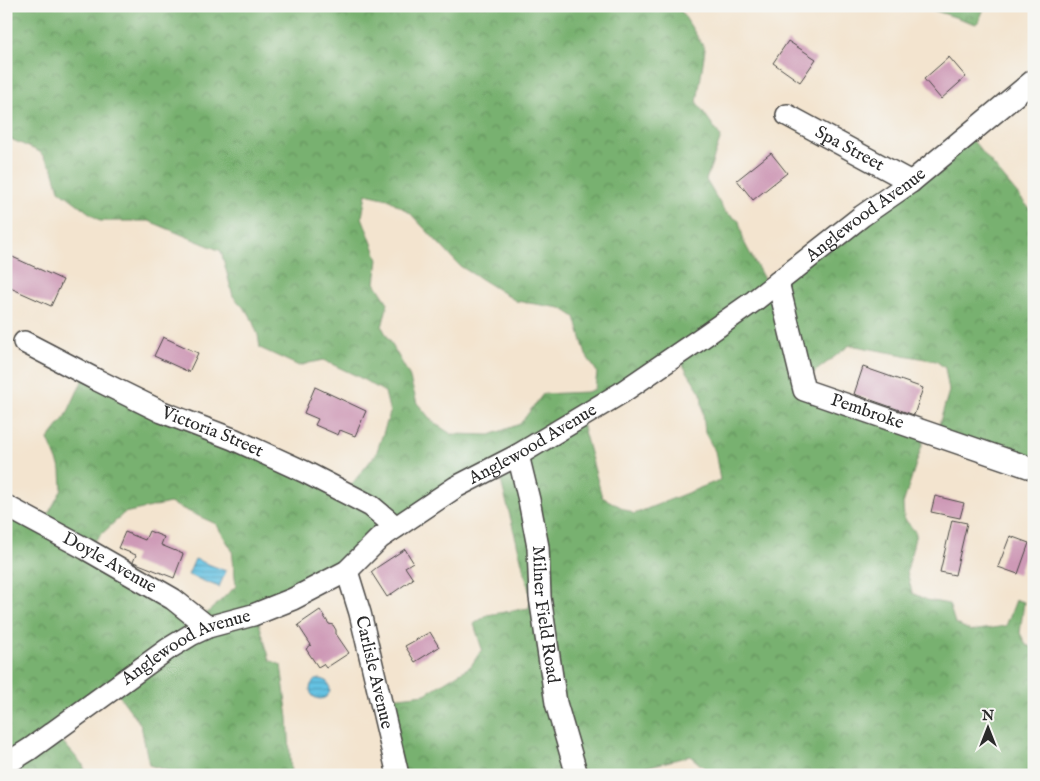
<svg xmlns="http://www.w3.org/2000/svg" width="1040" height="781" font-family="'IM FELL English',serif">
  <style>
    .forest { fill: url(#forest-crowns); stroke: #526e4e; fill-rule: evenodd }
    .water { fill: url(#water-rules); stroke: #487687 }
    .building { fill: #ce99b6 }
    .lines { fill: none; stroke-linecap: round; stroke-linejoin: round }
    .street-casing { stroke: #494744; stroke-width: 24 }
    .street { stroke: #fff; stroke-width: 21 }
    .labels { text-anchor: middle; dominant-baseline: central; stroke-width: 4; stroke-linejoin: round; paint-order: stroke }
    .street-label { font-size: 18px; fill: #2b2b2b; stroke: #f6f6f2 }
  </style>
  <defs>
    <pattern id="forest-crowns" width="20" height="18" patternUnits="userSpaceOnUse" patternTransform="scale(1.25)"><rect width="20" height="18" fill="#78b170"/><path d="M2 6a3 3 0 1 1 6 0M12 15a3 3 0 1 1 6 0" fill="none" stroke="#63905c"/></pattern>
    <pattern id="water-rules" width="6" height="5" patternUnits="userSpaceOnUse" patternTransform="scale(1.25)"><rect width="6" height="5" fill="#65c2e3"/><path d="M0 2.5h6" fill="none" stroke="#539eb8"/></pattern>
  </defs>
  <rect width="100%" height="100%" fill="#f6f6f2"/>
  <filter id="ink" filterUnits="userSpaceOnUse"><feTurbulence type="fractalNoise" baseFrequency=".02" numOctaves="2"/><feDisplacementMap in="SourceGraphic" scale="10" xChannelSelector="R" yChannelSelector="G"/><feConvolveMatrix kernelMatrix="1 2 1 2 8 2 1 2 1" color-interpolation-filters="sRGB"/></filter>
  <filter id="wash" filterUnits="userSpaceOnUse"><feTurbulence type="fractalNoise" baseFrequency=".0096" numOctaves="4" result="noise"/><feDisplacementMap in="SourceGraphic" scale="20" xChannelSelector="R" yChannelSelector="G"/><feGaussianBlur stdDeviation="1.12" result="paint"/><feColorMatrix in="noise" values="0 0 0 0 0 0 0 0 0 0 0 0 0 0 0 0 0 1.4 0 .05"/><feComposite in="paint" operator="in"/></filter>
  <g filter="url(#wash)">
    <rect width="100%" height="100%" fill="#f3e4cf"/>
    <path class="forest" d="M 6,6 L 681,6 L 680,9 L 705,49 L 697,103 L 721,137 L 706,180 L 725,212 L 739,221 L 744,242 L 765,281 L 969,136 L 1034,214 L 1034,472 L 935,438 L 949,391 L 945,368 L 936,361 L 850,345 L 800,383 L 924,439 L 903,504 L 904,518 L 916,533 L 907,571 L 912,593 L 927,600 L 949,604 L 955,623 L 971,631 L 1006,626 L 1016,600 L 1024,602 L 1020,633 L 1026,645 L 1034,648 L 1034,775 L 713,775 L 690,756 L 646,767 L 639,775 L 576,775 L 572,769 L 553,775 L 396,775 L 381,699 L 425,694 L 471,666 L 482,649 L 474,624 L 487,615 L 529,608 L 531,598 L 499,473 L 494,466 L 342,571 L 256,613 L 270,660 L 281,665 L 288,718 L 291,775 L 172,775 L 169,771 L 149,765 L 141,725 L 112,686 L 54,732 L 83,765 L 87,775 L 6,775 L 6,510 L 41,527 L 62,489 L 61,470 L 48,439 L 66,416 L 84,377 L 347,490 L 376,454 L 390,413 L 385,392 L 357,376 L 323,360 L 309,363 L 299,366 L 260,348 L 258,335 L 250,315 L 233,296 L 221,251 L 149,221 L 100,221 L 59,190 L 53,169 L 40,152 L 6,137 ZM 366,194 L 388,199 L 410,213 L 460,266 L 516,301 L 561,308 L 575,317 L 586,355 L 597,372 L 595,389 L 587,392 L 543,394 L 520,424 L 490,435 L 451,434 L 433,422 L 417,403 L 409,375 L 382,327 L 388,303 L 375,283 L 378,259 L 362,217 ZM 677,356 L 701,393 L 705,433 L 715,451 L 720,480 L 634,514 L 602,497 L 580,416 ZM 170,503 L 216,524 L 232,550 L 236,586 L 203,617 L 85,550 L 124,513 Z
      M 921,6 L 985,6 L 979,21 L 976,24 Z"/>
    <path class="water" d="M 195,559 L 226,571 L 219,587 L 188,575 Z
      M310 689a10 10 0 1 1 20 0a10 10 0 1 1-20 0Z"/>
    <g id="blocks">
      <path class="building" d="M 788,41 L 816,59 L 800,82 L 773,63 Z
        M 949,57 L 966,77 L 941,99 L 924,79 Z
        M 771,153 L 787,173 L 753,200 L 737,180 Z
        M 6,254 L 63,280 L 51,306 L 6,286 Z
        M 163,337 L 198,353 L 189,372 L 154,356 Z
        M 863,367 L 923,388 L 914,415 L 854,394 Z
        M 315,387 L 366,411 L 355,436 L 340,430 L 338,435 L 315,425 L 318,419 L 304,413 Z
        M 935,496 L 964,503 L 960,518 L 931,512 Z
        M 952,520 L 967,523 L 955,575 L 940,572 Z
        M 149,531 L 164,537 L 161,545 L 183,554 L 174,578 L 136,563 L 133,562 L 136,555 L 118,548 L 125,532 L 145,540 Z
        M 1010,536 L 1029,543 L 1018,574 L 998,567 Z
        M 405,549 L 413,562 L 405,567 L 413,579 L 387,597 L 371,572 L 376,568 Z
        M 320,610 L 329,624 L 333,625 L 336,630 L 336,634 L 349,653 L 326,668 L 323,664 L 318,667 L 306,649 L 311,645 L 298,625 Z
        M 430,632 L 439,647 L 415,662 L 405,646 Z"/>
    </g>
  </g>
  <g filter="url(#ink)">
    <use href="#blocks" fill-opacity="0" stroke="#494744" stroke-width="1"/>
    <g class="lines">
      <g class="street-casing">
        <g id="street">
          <path id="s1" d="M 787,115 L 911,182"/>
          <path id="s2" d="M 778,282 L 804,390 L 1034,469"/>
          <path id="s3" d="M 24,342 L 97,380 L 162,412 L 233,439 L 305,472 L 371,506 L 396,527"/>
          <path id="s4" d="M 518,455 L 529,500 L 538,547 L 540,597 L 556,703 L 577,775"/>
          <path id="s5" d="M 6,506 L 86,549 L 173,599 L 208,627"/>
          <path id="s6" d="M 347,571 L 360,613 L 398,775"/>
          <path id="s7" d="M 6,764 L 30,749 L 168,649 L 191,635 L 208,627 L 253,615 L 293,599 L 347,571 L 380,538 L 456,487 L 518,455 L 621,393 L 703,337 L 754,301 L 862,216 L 911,182 L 1034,80"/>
        </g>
      </g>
      <use href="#street" class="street"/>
    </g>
  </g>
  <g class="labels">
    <g class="street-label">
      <text stroke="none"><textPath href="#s1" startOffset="71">Spa Street</textPath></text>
      <text stroke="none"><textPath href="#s7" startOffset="1026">Anglewood Avenue</textPath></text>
      <text stroke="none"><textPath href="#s2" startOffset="178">Pembroke</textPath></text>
      <text stroke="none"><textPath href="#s3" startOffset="209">Victoria Street</textPath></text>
      <text stroke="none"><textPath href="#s7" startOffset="621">Anglewood Avenue</textPath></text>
      <text stroke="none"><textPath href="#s5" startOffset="118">Doyle Avenue</textPath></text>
      <text stroke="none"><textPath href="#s4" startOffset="162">Milner Field Road</textPath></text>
      <text stroke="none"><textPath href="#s7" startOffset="216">Anglewood Avenue</textPath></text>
      <text stroke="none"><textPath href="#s6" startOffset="105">Carlisle Avenue</textPath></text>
    </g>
  </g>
  <rect width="1040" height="781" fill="none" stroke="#f6f6f2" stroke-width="25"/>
  <g transform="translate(988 728)" stroke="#f6f6f2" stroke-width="4" paint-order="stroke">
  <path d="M0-4L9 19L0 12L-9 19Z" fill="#2b2b2b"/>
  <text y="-8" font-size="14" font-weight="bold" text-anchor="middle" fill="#2b2b2b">N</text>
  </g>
</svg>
